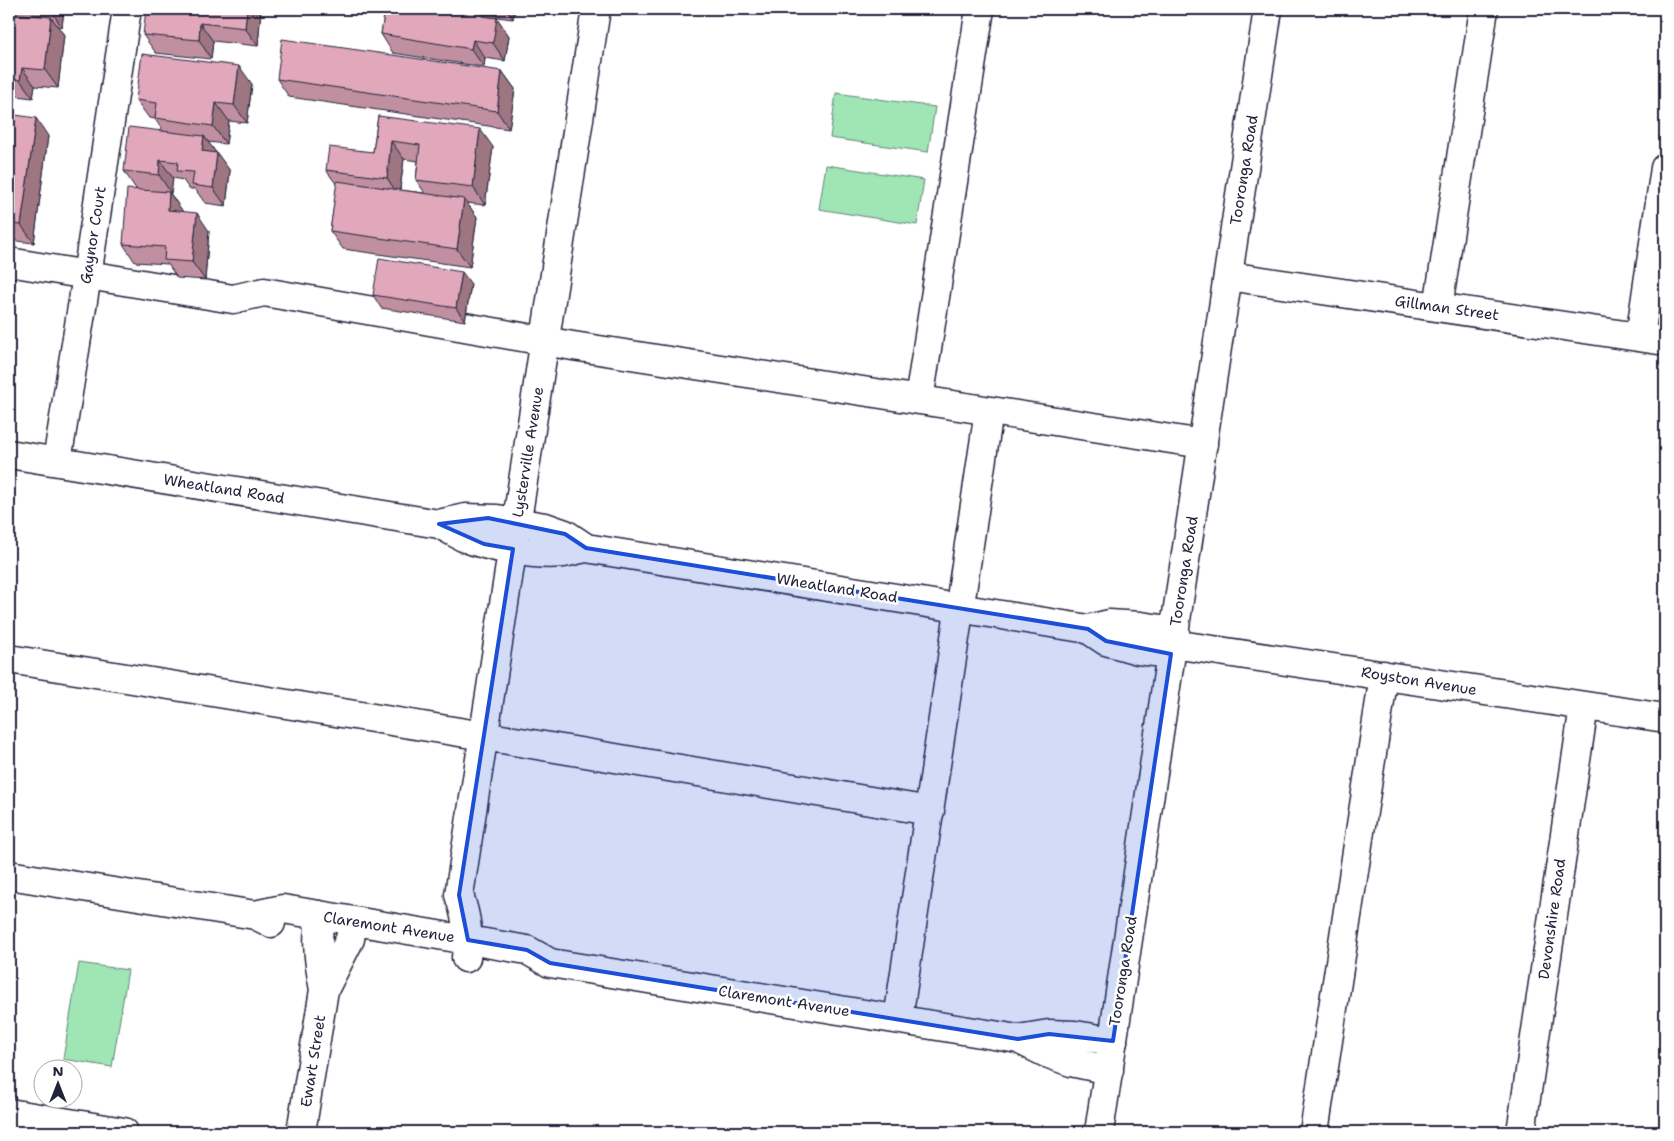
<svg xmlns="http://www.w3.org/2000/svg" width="1674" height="1141" font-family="'Shantell Sans',sans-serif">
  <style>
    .green { fill: #9fe6b4; stroke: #608478 }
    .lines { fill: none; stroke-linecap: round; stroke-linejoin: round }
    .minor-casing { stroke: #22223b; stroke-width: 31 }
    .major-casing { stroke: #22223b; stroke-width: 31 }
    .minor { stroke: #fff; stroke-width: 28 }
    .major { stroke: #fff; stroke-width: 28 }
    .wall { fill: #c190a0; stroke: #22223b; fill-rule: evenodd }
    .shaded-wall { fill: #9d7682; stroke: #22223b }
    .building { fill: #e0a8ba; stroke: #22223b }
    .marked { fill: #1d4ed8; fill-opacity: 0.2; stroke: #1d4ed8; stroke-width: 4; stroke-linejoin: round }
    .labels { text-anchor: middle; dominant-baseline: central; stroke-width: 5; stroke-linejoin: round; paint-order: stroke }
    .street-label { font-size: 15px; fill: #22223b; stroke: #fff }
  </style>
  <rect width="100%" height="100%" fill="#fff"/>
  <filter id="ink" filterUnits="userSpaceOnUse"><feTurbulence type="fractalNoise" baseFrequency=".02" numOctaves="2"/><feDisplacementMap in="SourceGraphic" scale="10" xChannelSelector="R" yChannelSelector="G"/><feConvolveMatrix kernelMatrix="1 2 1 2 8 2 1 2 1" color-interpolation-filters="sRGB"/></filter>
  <g filter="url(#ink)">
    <path class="green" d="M 836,93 L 935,107 L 928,152 L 830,138 Z
      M 826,165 L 924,180 L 917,225 L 819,209 Z
      M 79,963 L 128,970 L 112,1067 L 63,1059 Z"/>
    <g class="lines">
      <g class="minor-casing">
        <path id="minor" d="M 9,262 L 233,299 L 264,292 L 573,346 L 1203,444
          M 1228,276 L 1665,341
          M 1438,307 L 1484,9
          M 1640,337 L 1665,168
          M 919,400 L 980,9
          M 9,454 L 439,524 C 447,528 455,533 463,537 C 491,548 533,556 563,553 C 571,552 578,549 586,548 L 1088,629 L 1109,624 L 1141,626 L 1175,631
          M 57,461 L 87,276 L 127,9
          M 439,524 L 466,518 L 497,519 L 545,527 L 565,534 L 586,548
          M 1088,629 L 1106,641 L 1138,650 L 1171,654
          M 1173,644 L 1665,718
          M 9,659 L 484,736 L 930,811
          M 9,875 L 255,915 L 271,923
          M 255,915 L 283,909 L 527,950 L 550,963 L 1018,1039 L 1046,1053 L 1071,1062 L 1109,1070
          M 320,915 C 316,943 319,963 324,990
          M 466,958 C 469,934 467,918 459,895 L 596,9
          M 898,1019 L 989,411
          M 1018,1039 L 1049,1034 L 1075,1035 L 1113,1041
          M 9,1113 L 124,1132
          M 301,1132 L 324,990 L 350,939 L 353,921
          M 1314,1132 L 1384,675
          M 1521,1132 L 1584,706"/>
      </g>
      <g class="major-casing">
        <path id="major" d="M 1099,1132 L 1268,9"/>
      </g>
      <use href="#minor" class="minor"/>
      <use href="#major" class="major"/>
    </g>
    <path class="wall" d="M 9,9 L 64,9 L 62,27 L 57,26 L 64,35 L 58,88 L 35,86 L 33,98 L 16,96 L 9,86 Z
      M 261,9 L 258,46 L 213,41 L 211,59 L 156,53 L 143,35 L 169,11 Z
      M 385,9 L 515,9 L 513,19 L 497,17 L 497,18 L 509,36 L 505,61 L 485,58 L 484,67 L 393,53 L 381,34 Z
      M 502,71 L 515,89 L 509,129 L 289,97 L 277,79 Z
      M 252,84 L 247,123 L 229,121 L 226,144 L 208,142 L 230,171 L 226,206 L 205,203 L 195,189 L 189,189 L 183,180 L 173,178 L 171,193 L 170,193 L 182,211 L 209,231 L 205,280 L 177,278 L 168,264 L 135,262 L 123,244 L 136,189 L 124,171 L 163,131 L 155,119 L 149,118 L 136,100 Z
      M 9,114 L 48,136 L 34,243 L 9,240 Z
      M 378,116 L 493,147 L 485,205 L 467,203 L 477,217 L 470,267 L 343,249 L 330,231 L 337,185 L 326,170 L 373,152 ZM 404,159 L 418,161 L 416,180 L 425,193 L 400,190 Z
      M 471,284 L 465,321 L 381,308 L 373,295 Z"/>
    <path class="shaded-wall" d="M 50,9 L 64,9 L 62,27 Z
      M 247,9 L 261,9 L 258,46 L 245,28 Z
      M 483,9 L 492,9 L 497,17 L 497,18 L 509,36 L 505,61 L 493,43 L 482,16 Z
      M 506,9 L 515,9 L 513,19 Z
      M 51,17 L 64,35 L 58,88 L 45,70 Z
      M 200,23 L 213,41 L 211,59 L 199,40 Z
      M 473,40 L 485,58 L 484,67 L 471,49 Z
      M 239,66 L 252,84 L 247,123 L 234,105 Z
      M 22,68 L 35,86 L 33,98 L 20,80 Z
      M 502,71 L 515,89 L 509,129 L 497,111 Z
      M 216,103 L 229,121 L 226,144 L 213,126 Z
      M 36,118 L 48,136 L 34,243 L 21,225 Z
      M 480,129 L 493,147 L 485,205 L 473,187 Z
      M 204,136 L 217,154 L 202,151 Z
      M 391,141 L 404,159 L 399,196 L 387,178 Z
      M 217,153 L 230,171 L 226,206 L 213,188 Z
      M 160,160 L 173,178 L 171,193 L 159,175 Z
      M 169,192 L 182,210 L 180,228 L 168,210 Z
      M 464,199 L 477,217 L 470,267 L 457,249 Z
      M 197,213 L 209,231 L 205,280 L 192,262 Z
      M 462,272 L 471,284 L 465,321 L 456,308 Z"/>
    <path class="building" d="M 146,9 L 169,11 L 169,9 L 247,9 L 245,28 L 200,23 L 199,40 L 143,35 Z
      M 385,9 L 483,9 L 482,16 L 497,18 L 493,43 L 473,40 L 471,49 L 381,34 Z
      M 9,13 L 51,17 L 45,70 L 22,68 L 20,80 L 9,79 Z
      M 282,39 L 502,71 L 497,111 L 277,79 Z
      M 142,54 L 239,66 L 234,105 L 216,103 L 213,126 L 155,118 L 157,103 L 136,100 Z
      M 9,114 L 36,118 L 21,225 L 9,223 Z
      M 378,116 L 480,129 L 473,187 L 416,180 L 420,145 L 391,141 L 387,178 L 326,170 L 329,147 L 373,152 Z
      M 129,127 L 204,136 L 202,151 L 217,153 L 213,188 L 192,185 L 194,172 L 177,171 L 178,162 L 160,160 L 159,175 L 124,171 Z
      M 337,181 L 464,199 L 457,249 L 330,231 Z
      M 127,189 L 169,192 L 168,210 L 197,213 L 192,262 L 164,260 L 165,247 L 123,244 Z
      M 379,258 L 462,272 L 456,308 L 373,295 Z"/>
  </g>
  <path class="marked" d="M 488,518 L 565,534 L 586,548 L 1088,629 L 1106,641 L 1171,654 L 1113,1041 L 1049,1034 L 1018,1039 L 550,963 L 527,950 L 468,940 L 459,895 L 513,549 L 484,544 L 439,524 Z"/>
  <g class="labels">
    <g class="street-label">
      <text transform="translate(1244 170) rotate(-81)">Tooronga Road</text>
      <text transform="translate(93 235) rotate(-81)">Gaynor Court</text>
      <text transform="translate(1447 308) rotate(8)">Gillman Street</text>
      <text transform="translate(528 452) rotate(-81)">Lysterville Avenue</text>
      <text transform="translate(224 489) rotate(9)">Wheatland Road</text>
      <text transform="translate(1184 571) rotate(-81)">Tooronga Road</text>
      <text transform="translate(837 588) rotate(9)">Wheatland Road</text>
      <text transform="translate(1419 681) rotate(9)">Royston Avenue</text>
      <text transform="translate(1552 919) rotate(-82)">Devonshire Road</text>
      <text transform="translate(389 927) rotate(9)">Claremont Avenue</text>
      <text transform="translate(1123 971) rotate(-81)">Tooronga Road</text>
      <text transform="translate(784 1001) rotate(9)">Claremont Avenue</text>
      <text transform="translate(313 1061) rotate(-81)">Ewart Street</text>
    </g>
  </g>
  <rect width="1674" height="1141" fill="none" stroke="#fff" stroke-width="30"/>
  <rect x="15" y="15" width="1644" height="1111" fill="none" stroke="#22223b" stroke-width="2" filter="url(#ink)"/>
  <g transform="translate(58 1084)"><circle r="24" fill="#ffffff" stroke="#a7a7b1"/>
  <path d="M0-4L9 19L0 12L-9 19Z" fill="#22223b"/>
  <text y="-8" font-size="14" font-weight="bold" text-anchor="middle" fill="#22223b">N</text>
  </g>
</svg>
